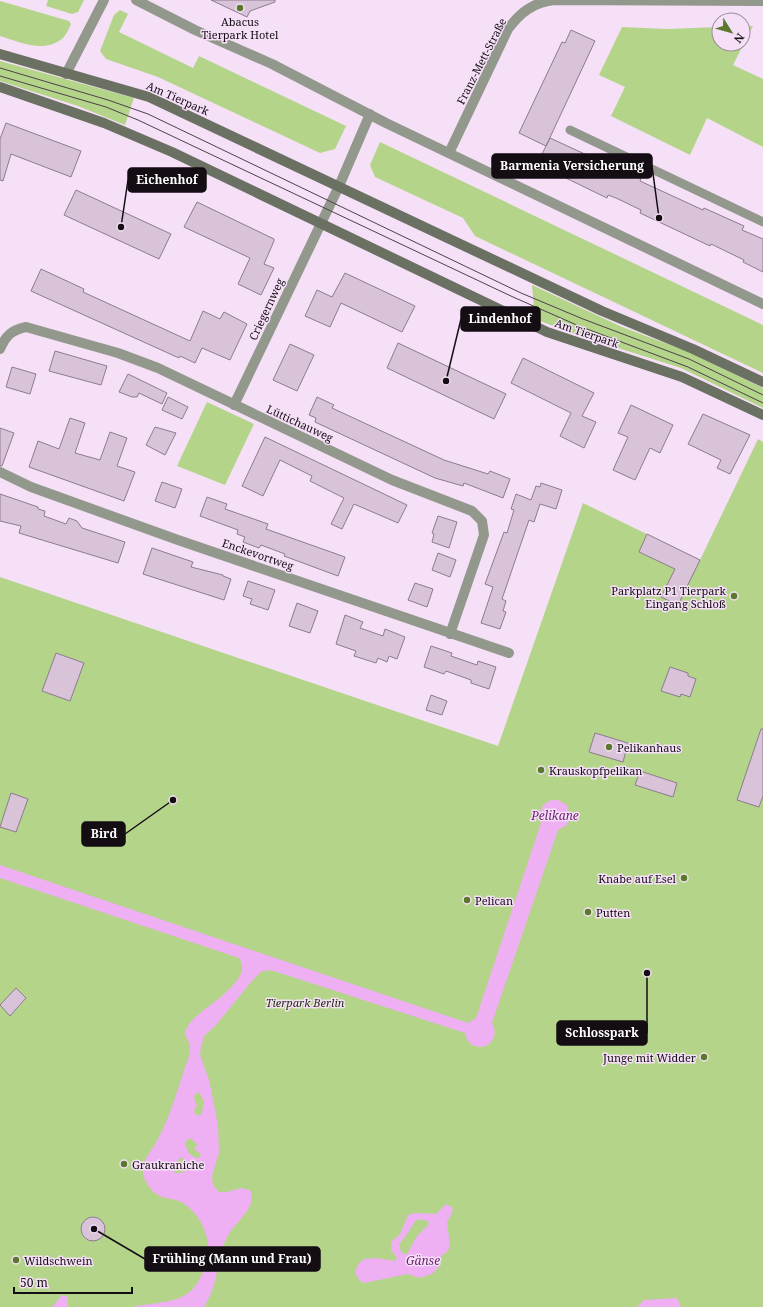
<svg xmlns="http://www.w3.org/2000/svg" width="763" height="1307" font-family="'Noto Serif',serif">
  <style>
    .green { fill: #b3d489 }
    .water { fill: #efaff3; fill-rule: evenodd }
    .building { fill: #d8c3d9; stroke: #8e7b8f }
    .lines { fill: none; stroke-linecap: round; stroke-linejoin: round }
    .lane { stroke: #93988d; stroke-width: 9 }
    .street { stroke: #93988d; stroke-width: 10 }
    .secondary { stroke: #6a7162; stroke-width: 10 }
    .tram { stroke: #4b414c; stroke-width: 1 }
    .poi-dot { fill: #5b782d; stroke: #f6e0f7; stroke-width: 1.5 }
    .labels { text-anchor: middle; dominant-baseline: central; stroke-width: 3; stroke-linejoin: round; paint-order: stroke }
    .poi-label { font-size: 11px; fill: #140d14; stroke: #f6e0f7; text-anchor: start }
    .street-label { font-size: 11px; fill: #140d14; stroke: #f6e0f7 }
    .park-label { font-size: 11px; font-style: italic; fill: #212f0d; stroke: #f6e0f7 }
    .water-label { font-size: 12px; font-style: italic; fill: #6e2474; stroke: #f6e0f7 }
    .leader { fill: none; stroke: #140d14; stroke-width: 1.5 }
    .callout-dot { fill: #140d14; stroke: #f6e0f7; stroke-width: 1.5 }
    .callout { fill: #140d14; stroke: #140d14; stroke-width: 1.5 }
    .callout-label { font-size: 12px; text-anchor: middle; font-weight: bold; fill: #fff }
  </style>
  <rect width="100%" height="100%" fill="#f6e0f7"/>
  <path class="green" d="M 48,0 L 84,0 L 78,12 L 72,14 L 46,6 Z
    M 0,1 L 69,21 L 71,24 C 69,28 66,35 63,38 C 44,54 20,42 0,36 Z
    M 120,10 L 128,14 L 119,32 L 193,68 L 199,56 L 346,126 L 335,149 L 320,153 L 158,77 L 106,59 L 100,51 L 114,15 Z
    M 753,26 L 733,65 L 763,79 L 763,147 L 707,118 L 690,155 L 611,116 L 625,87 L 599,75 L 622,27 L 667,29 L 719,27 L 719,44 L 743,44 L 743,27 Z
    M 0,61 L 134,98 L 125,125 L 78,106 L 0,81 Z
    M 380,142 L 763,325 L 763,373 L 475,236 L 463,218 L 375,177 L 370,165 Z
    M 532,285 L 622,327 L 689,352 L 763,388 L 763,408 L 681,368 L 577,335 L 535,319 Z
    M 207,402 L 254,424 L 225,485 L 177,466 Z
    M 758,439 L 763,442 L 763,1307 L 0,1307 L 0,577 L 498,746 L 583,503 L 700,560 Z"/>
  <path class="water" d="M 552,800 L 558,800 L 567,805 L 570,817 L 567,825 L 558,830 L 492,1023 C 497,1032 495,1041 486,1046 C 475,1049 467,1044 465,1033 L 274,971 L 269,970 L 261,972 L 251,982 L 216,1025 L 204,1036 L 201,1048 L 200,1055 L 209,1080 L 218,1125 L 219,1153 L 212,1176 L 213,1185 L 219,1192 L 227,1192 L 241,1188 L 250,1190 C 257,1207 238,1220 230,1232 C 218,1250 219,1271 212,1291 C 210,1296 207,1302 204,1307 L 132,1307 C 171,1299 193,1307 207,1261 C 213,1240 200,1212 181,1202 C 173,1198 164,1199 158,1195 C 151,1191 144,1181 143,1173 C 142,1162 148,1155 154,1146 C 171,1118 178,1086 189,1056 C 189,1053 190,1049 190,1046 C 188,1037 181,1036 189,1024 C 199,1009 256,981 239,958 L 0,878 L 0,865 L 468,1023 L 476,1018 L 541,823 C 538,812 541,804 552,800 ZM 199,1092 L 204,1101 L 202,1112 L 200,1116 L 195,1114 L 194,1110 L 197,1106 L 194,1098 L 195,1094 ZM 190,1138 L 198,1145 L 194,1149 L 201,1154 L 199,1158 C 189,1157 187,1151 185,1142 ZM 181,1157 L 186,1161 L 189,1168 L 181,1173 L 175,1173 L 172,1167 Z
    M 446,1204 L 453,1208 L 451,1215 L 447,1222 L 450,1245 L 448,1251 L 441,1256 L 438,1268 L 432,1274 L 419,1278 L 408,1274 L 364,1283 C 352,1277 354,1266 364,1259 L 376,1258 L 395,1261 L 397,1258 L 391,1250 L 391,1242 L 400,1234 L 408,1215 L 415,1213 L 436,1214 ZM 418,1219 L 428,1221 L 429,1224 L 417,1236 L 407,1254 L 404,1254 L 401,1252 L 399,1244 C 406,1238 413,1222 418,1219 Z
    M 62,1295 L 68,1297 L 68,1307 L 52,1307 Z
    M 677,1298 L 681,1307 L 637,1307 L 644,1300 Z"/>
  <path class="building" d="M 211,0 L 275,0 L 275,2 L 250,11 L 247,17 Z
    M 571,30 L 595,41 L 546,146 L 519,133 L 562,42 L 565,43 Z
    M 6,123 L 81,151 L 71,177 L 11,154 L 3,181 L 0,180 L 0,139 Z
    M 550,138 L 600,161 L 601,159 L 628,171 L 641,178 L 640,181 L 703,210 L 704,208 L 744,226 L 742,230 L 763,239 L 763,272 L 743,262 L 744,260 L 711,244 L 710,246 L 640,213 L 641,210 L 616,198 L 608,195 L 607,198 L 537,164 Z
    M 76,190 L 171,234 L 159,259 L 64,215 Z
    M 197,202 L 274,239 L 274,241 L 264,264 L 274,268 L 261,295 L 238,284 L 250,258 L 184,227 Z
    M 41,269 L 84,289 L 83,292 L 190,341 L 203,311 L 220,319 L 224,312 L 247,324 L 230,360 L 202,348 L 195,363 L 180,356 L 179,358 L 31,291 Z
    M 345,273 L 415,306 L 402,332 L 341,303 L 330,327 L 305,316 L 317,290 L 332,297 Z
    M 398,343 L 506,394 L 494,419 L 387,368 Z
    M 290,344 L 314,355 L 297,391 L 273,380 Z
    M 55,351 L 107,366 L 101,385 L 49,371 Z
    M 523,358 L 594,393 L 582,416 L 596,422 L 584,448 L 560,436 L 571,413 L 511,383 Z
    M 12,367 L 36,374 L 30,394 L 6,387 Z
    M 128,374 L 167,393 L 162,404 L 139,393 L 137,397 L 132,397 L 119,392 Z
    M 168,397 L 188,407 L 182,419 L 162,410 Z
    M 317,397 L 334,405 L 332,408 L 444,460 L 488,474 L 490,471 L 510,479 L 503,498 L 464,483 L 463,486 L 435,478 L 315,422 L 316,418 L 309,415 Z
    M 631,405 L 673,425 L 660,453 L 650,448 L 635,480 L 613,470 L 628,437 L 618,433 Z
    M 703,414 L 750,435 L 730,474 L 717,468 L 721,460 L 688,444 Z
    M 70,418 L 85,423 L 75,453 L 100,460 L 110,432 L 127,438 L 117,466 L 135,472 L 124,501 L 29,467 L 38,441 L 59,449 Z
    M 155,427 L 176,433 L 165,455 L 146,445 Z
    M 0,428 L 14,433 L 2,466 L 0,466 Z
    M 265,437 L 407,505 L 398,523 L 354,504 L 342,529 L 331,524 L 344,498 L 310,481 L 312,476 L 280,460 L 263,496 L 242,486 Z
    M 162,482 L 182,489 L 175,508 L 155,501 Z
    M 541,483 L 562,490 L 556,509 L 540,504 L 534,522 L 529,520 L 502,599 L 506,601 L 503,611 L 506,612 L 500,629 L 481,623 L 493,587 L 485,584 L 504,532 L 507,533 L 514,510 L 511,509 L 516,494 L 531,500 L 536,486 L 540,487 Z
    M 0,494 L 38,507 L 38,509 L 45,511 L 44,516 L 66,524 L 69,518 L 77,521 L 82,528 L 125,542 L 118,563 L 19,533 L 21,526 L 0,521 Z
    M 207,497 L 227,504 L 225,509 L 268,524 L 266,529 L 345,557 L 338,576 L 284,556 L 285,554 L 261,545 L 259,548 L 243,542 L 245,537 L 237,534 L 238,530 L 200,516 Z
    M 438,516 L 457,522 L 449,548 L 432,542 L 434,534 L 432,533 Z
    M 647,534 L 700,560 L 678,605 L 661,597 L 675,569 L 639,552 Z
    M 152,548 L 193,562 L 191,567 L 223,575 L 223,576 L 231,579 L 224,600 L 143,574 Z
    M 438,553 L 456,560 L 450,577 L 432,570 Z
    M 248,581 L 275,590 L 268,610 L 250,604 L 252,599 L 243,596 Z
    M 415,583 L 433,589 L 427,607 L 408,600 Z
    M 297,603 L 318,611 L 310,633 L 289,626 Z
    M 345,615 L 363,622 L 360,628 L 383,636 L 385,629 L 405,637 L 397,659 L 389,656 L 387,662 L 378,658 L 376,663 L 354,656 L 356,651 L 336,644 Z
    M 431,646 L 452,653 L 451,656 L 477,665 L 478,661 L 496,667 L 489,689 L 471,683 L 471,680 L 446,671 L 444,674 L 424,667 Z
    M 56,653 L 84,663 L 70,701 L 42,691 Z
    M 670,667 L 688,673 L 688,676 L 696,679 L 690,697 L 681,694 L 680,697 L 661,691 Z
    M 431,695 L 447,701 L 442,715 L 426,710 Z
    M 761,729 L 763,729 L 763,796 L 759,807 L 737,800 Z
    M 595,733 L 628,743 L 623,762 L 589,752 Z
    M 640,771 L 677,783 L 673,797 L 635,785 Z
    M 11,793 L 28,799 L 16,832 L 0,827 Z
    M 16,988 L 26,998 L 10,1016 L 0,1005 Z
    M81 1229a12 12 0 1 1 24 0a12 12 0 1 1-24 0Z"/>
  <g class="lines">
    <path class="lane" d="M 570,130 L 763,222"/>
    <path class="street" d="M 136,0 L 195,30 L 272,64 L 386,123 L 763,304
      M 66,74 L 104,0
      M 449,153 L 508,29 C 520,13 533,2 555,0 L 763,1
      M 0,349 C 6,335 12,330 26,327 L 118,353 L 158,368 L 392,480 L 472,511 L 482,521 L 484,535 L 450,634
      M 234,405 L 339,186 L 370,114
      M 0,472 L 31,487 L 178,540 L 509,653"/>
    <path class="secondary" d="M 0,54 L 149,97 L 602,311 L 693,349 L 763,382
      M 0,87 L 104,123 L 172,152 L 547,332 L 682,377 L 763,415"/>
    <path class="tram" d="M 0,68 L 108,100 L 148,114 L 521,293 L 583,319 L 689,359 L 763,395
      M 0,76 L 106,107 L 138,120 L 513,297 L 579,326 L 688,367 L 763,403"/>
  </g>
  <g class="poi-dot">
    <circle cx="240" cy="8" r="4"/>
    <circle cx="734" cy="596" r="4"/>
    <circle cx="609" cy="747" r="4"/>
    <circle cx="541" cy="770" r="4"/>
    <circle cx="684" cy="878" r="4"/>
    <circle cx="467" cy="900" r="4"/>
    <circle cx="588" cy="912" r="4"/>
    <circle cx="704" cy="1057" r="4"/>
    <circle cx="124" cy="1164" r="4"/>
    <circle cx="16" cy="1260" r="4"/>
  </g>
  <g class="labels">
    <g class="poi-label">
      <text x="240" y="21" text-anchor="middle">Abacus<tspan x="240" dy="13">Tierpark Hotel</tspan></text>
      <text x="726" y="590" text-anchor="end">Parkplatz P1 Tierpark<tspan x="726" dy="13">Eingang Schloß</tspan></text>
      <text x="617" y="747">Pelikanhaus</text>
      <text x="549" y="770">Krauskopfpelikan</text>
      <text x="676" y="878" text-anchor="end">Knabe auf Esel</text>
      <text x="475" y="900">Pelican</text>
      <text x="596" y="912">Putten</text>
      <text x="696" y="1057" text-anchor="end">Junge mit Widder</text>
      <text x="132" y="1164">Graukraniche</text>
      <text x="24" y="1260">Wildschwein</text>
    </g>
    <g class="street-label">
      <text transform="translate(481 61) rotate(-63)">Franz-Mett-Straße</text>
      <text transform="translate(178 98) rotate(24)">Am Tierpark</text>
      <text transform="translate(266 309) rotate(-65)">Criegernweg</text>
      <text transform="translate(587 333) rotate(19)">Am Tierpark</text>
      <text transform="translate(300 423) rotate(25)">Lüttichauweg</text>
      <text transform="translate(258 554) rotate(19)">Enckevortweg</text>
    </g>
    <g class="park-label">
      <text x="305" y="1002">Tierpark Berlin</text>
    </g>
    <g class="water-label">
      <text x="555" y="815">Pelikane</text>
      <text x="423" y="1260">Gänse</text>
    </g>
  </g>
  <path class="leader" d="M659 218L652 166M121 227L128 180M446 381L461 319M173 800L125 834M647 973L647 1033M94 1229L145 1259"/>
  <g class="callout-dot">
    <circle cx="659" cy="218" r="4"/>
    <circle cx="121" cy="227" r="4"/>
    <circle cx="446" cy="381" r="4"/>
    <circle cx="173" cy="800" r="4"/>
    <circle cx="647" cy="973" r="4"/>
    <circle cx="94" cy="1229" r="4"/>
  </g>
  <g class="callout">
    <rect x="492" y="154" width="160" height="24" rx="4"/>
    <rect x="128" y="168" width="78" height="24" rx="4"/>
    <rect x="461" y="307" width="79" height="24" rx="4"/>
    <rect x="82" y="822" width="43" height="24" rx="4"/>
    <rect x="557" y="1021" width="90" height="24" rx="4"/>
    <rect x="145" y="1247" width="175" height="24" rx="4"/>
  </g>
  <g class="callout-label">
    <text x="572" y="170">Barmenia Versicherung</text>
    <text x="167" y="184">Eichenhof</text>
    <text x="500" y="323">Lindenhof</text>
    <text x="104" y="838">Bird</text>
    <text x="602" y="1037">Schlosspark</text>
    <text x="232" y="1263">Frühling (Mann und Frau)</text>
  </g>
  <g transform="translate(731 32) rotate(127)"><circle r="19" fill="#f6e0f7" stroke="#9c8c9c"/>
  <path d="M0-3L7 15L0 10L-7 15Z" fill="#5b782d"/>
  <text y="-6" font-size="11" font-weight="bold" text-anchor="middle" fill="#140d14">N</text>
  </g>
  <path d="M14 1287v6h118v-6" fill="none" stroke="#140d14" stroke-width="2"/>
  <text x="20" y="1287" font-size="12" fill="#140d14" stroke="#f6e0f7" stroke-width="3" paint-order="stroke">50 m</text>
</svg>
